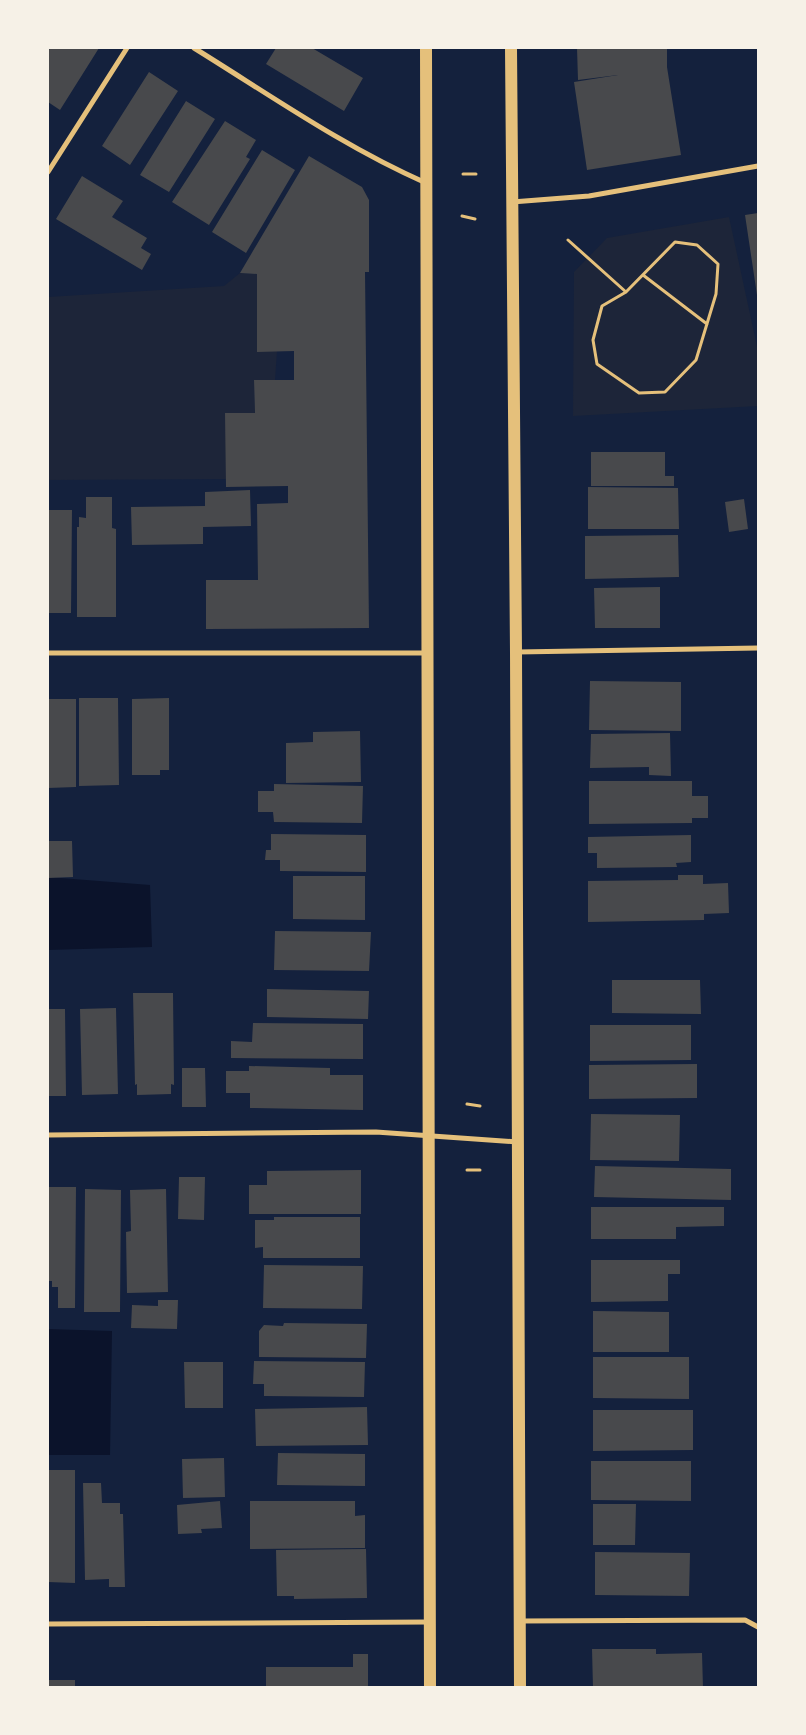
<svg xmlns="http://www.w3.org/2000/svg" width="806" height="1735" font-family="Commissioner,sans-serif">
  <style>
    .green { fill: #1d2539 }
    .water { fill: #0b132b }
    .building { fill: #48494c }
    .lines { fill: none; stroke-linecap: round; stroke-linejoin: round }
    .path { stroke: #e5c07b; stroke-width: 3 }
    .minor { stroke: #e5c07b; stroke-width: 5 }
    .primary { stroke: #e5c07b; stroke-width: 12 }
  </style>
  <rect width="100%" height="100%" fill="#14213d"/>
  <path class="green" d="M 729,217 L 758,351 L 758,406 L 573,416 L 574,272 L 607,238 Z
    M 240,273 L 257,274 L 257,351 L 277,351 L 275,380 L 254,380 L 255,413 L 226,479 L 48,480 L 48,297 L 224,286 Z"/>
  <path class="water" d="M 48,877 L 150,885 L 152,947 L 48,950 Z
    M 48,1329 L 112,1331 L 110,1455 L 48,1455 Z"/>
  <path class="building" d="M 50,48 L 99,48 L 60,110 L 48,102 L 48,52 Z
    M 276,48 L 312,48 L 363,78 L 344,111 L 266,64 Z
    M 577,48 L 667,48 L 667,67 L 681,155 L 587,170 L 574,82 L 618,75 L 578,80 Z
    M 149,72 L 178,91 L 130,165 L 102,146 Z
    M 186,101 L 215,119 L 169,192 L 140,175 Z
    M 225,121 L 256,140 L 246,157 L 250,159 L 209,225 L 172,202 Z
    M 262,150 L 295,170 L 246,253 L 212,232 Z
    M 309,156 L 362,187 L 369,200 L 369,272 L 365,272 L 369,628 L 206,629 L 206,580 L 258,580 L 257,504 L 288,503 L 288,486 L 226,487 L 225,413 L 255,413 L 254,380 L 294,380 L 294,351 L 257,352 L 257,274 L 240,273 Z
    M 82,176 L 123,201 L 112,217 L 147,238 L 141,248 L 151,254 L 142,270 L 56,219 Z
    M 758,213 L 758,295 L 757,295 L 745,215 Z
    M 591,452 L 665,452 L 665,476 L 674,476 L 674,486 L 591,486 Z
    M 588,487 L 678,488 L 679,529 L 588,529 Z
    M 250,490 L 251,526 L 203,527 L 203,544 L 132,545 L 131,507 L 205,506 L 205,492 Z
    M 86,497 L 112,497 L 112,528 L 116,529 L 116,617 L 77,617 L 77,527 L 79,527 L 79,517 L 86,518 Z
    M 744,499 L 748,529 L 729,532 L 725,502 Z
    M 48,510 L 72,510 L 71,613 L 48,613 Z
    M 678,535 L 679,577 L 585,579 L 585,536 Z
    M 660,587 L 660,628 L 595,628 L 594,588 Z
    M 590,681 L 681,682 L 681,731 L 589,730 Z
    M 79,698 L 118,698 L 119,785 L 79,786 Z
    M 169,698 L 169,770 L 160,770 L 160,775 L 132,775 L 132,699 Z
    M 48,699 L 76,699 L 76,787 L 48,788 Z
    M 360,731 L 361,782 L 286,783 L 286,743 L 313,742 L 313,732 Z
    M 670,733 L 671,776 L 649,775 L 649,767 L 590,768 L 591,734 Z
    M 589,781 L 692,781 L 692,796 L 708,796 L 708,818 L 692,818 L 692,823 L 589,824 Z
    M 274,784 L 363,786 L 362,823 L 274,822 L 273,812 L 258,812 L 258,791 L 274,791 Z
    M 271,834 L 366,835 L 366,872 L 280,871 L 280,860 L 265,860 L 266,850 L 271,850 Z
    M 691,835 L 691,862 L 676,863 L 677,867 L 597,868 L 597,853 L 588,853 L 588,837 Z
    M 48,841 L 72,841 L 73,877 L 48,878 Z
    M 678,875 L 703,875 L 703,884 L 728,883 L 729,913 L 704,914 L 704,920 L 588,922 L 588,881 L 678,880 Z
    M 293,876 L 365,876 L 365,920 L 293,919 Z
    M 275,931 L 371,932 L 369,971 L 274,970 Z
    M 612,980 L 700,980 L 701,1014 L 612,1013 Z
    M 267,989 L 369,991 L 368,1019 L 267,1017 Z
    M 133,993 L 173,993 L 174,1085 L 171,1084 L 171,1094 L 137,1095 L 137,1084 L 135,1085 Z
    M 116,1008 L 118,1094 L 82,1095 L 80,1009 Z
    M 48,1009 L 65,1009 L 66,1096 L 48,1096 Z
    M 253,1023 L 363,1024 L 363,1059 L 231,1058 L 231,1041 L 252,1042 Z
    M 590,1025 L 691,1025 L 691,1060 L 590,1061 Z
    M 697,1064 L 697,1098 L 589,1099 L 589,1065 Z
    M 249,1066 L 330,1068 L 330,1075 L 363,1075 L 363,1110 L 250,1108 L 250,1093 L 226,1093 L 226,1071 L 249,1071 Z
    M 182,1068 L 205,1068 L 206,1107 L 182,1107 Z
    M 591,1114 L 680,1115 L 679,1161 L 590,1160 Z
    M 595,1166 L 731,1169 L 731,1200 L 594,1197 Z
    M 361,1170 L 361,1214 L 249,1214 L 249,1185 L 267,1185 L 267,1171 Z
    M 179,1177 L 205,1177 L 204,1220 L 178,1219 Z
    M 48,1187 L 76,1187 L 75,1308 L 58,1308 L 58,1287 L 52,1287 L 52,1281 L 48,1281 Z
    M 85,1189 L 121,1190 L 120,1312 L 84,1312 Z
    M 166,1189 L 168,1292 L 127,1293 L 126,1232 L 131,1231 L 130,1190 Z
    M 591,1207 L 724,1207 L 724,1226 L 676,1227 L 676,1239 L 591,1239 Z
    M 274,1217 L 360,1217 L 360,1258 L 263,1258 L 263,1247 L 255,1248 L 255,1220 L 274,1220 Z
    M 591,1260 L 680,1260 L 680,1274 L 668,1274 L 668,1301 L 591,1302 Z
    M 264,1265 L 363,1266 L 362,1309 L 263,1308 Z
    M 158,1300 L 178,1300 L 177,1329 L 131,1328 L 132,1305 L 158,1306 Z
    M 593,1311 L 669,1312 L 669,1352 L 593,1352 Z
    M 284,1323 L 367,1324 L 366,1358 L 259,1357 L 259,1331 L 264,1325 L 283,1326 Z
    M 593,1357 L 689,1357 L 689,1399 L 593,1398 Z
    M 254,1361 L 365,1362 L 364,1397 L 264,1396 L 264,1384 L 253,1384 Z
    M 184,1362 L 223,1362 L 223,1408 L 185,1408 Z
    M 367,1407 L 368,1445 L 256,1446 L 255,1409 Z
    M 593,1410 L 693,1410 L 693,1450 L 593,1451 Z
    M 278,1453 L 365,1454 L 365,1486 L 277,1485 Z
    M 224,1458 L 225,1497 L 183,1498 L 182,1459 Z
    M 591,1461 L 691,1461 L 691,1501 L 591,1500 Z
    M 48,1470 L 75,1470 L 75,1583 L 48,1582 Z
    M 83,1483 L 101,1483 L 102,1503 L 120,1503 L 120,1514 L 123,1514 L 125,1587 L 109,1587 L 109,1579 L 85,1580 Z
    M 220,1501 L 222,1528 L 201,1529 L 202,1533 L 178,1534 L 177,1505 Z
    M 250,1501 L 355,1501 L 355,1516 L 365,1515 L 365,1548 L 250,1549 Z
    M 593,1504 L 636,1504 L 635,1545 L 593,1545 Z
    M 366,1549 L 367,1598 L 294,1599 L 294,1596 L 277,1596 L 276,1550 Z
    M 595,1552 L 690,1553 L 689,1596 L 595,1595 Z
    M 592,1649 L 656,1649 L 656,1654 L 702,1653 L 703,1688 L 593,1688 Z
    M 353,1654 L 368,1654 L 368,1688 L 266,1688 L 266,1667 L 353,1667 Z
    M 48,1680 L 75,1680 L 75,1688 L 48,1688 Z"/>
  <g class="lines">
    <path class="path" d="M 463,174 L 476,174
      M 462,216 L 475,219
      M 568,240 L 626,292
      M 675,242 L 697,245 L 718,264 L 716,294 L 696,360 L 665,392 L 639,393 L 597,364 L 593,340 L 602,306 L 626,292 Z
      M 643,275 L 707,324
      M 467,1104 L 480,1106
      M 467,1170 L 480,1170"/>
    <path class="minor" d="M 194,48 C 270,95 344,147 426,183
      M 48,172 L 127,48
      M 512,202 L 589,196 L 758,166
      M 517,652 L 758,648
      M 48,653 L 427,653
      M 48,1135 L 376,1132 L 517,1142
      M 520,1621 L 745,1620 L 758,1627
      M 48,1624 L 429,1622"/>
    <path class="primary" d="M 426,48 L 430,1688
      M 511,48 L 516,652 L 520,1688"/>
  </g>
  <rect width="806" height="1735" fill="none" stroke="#f6f1e7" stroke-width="98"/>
</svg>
